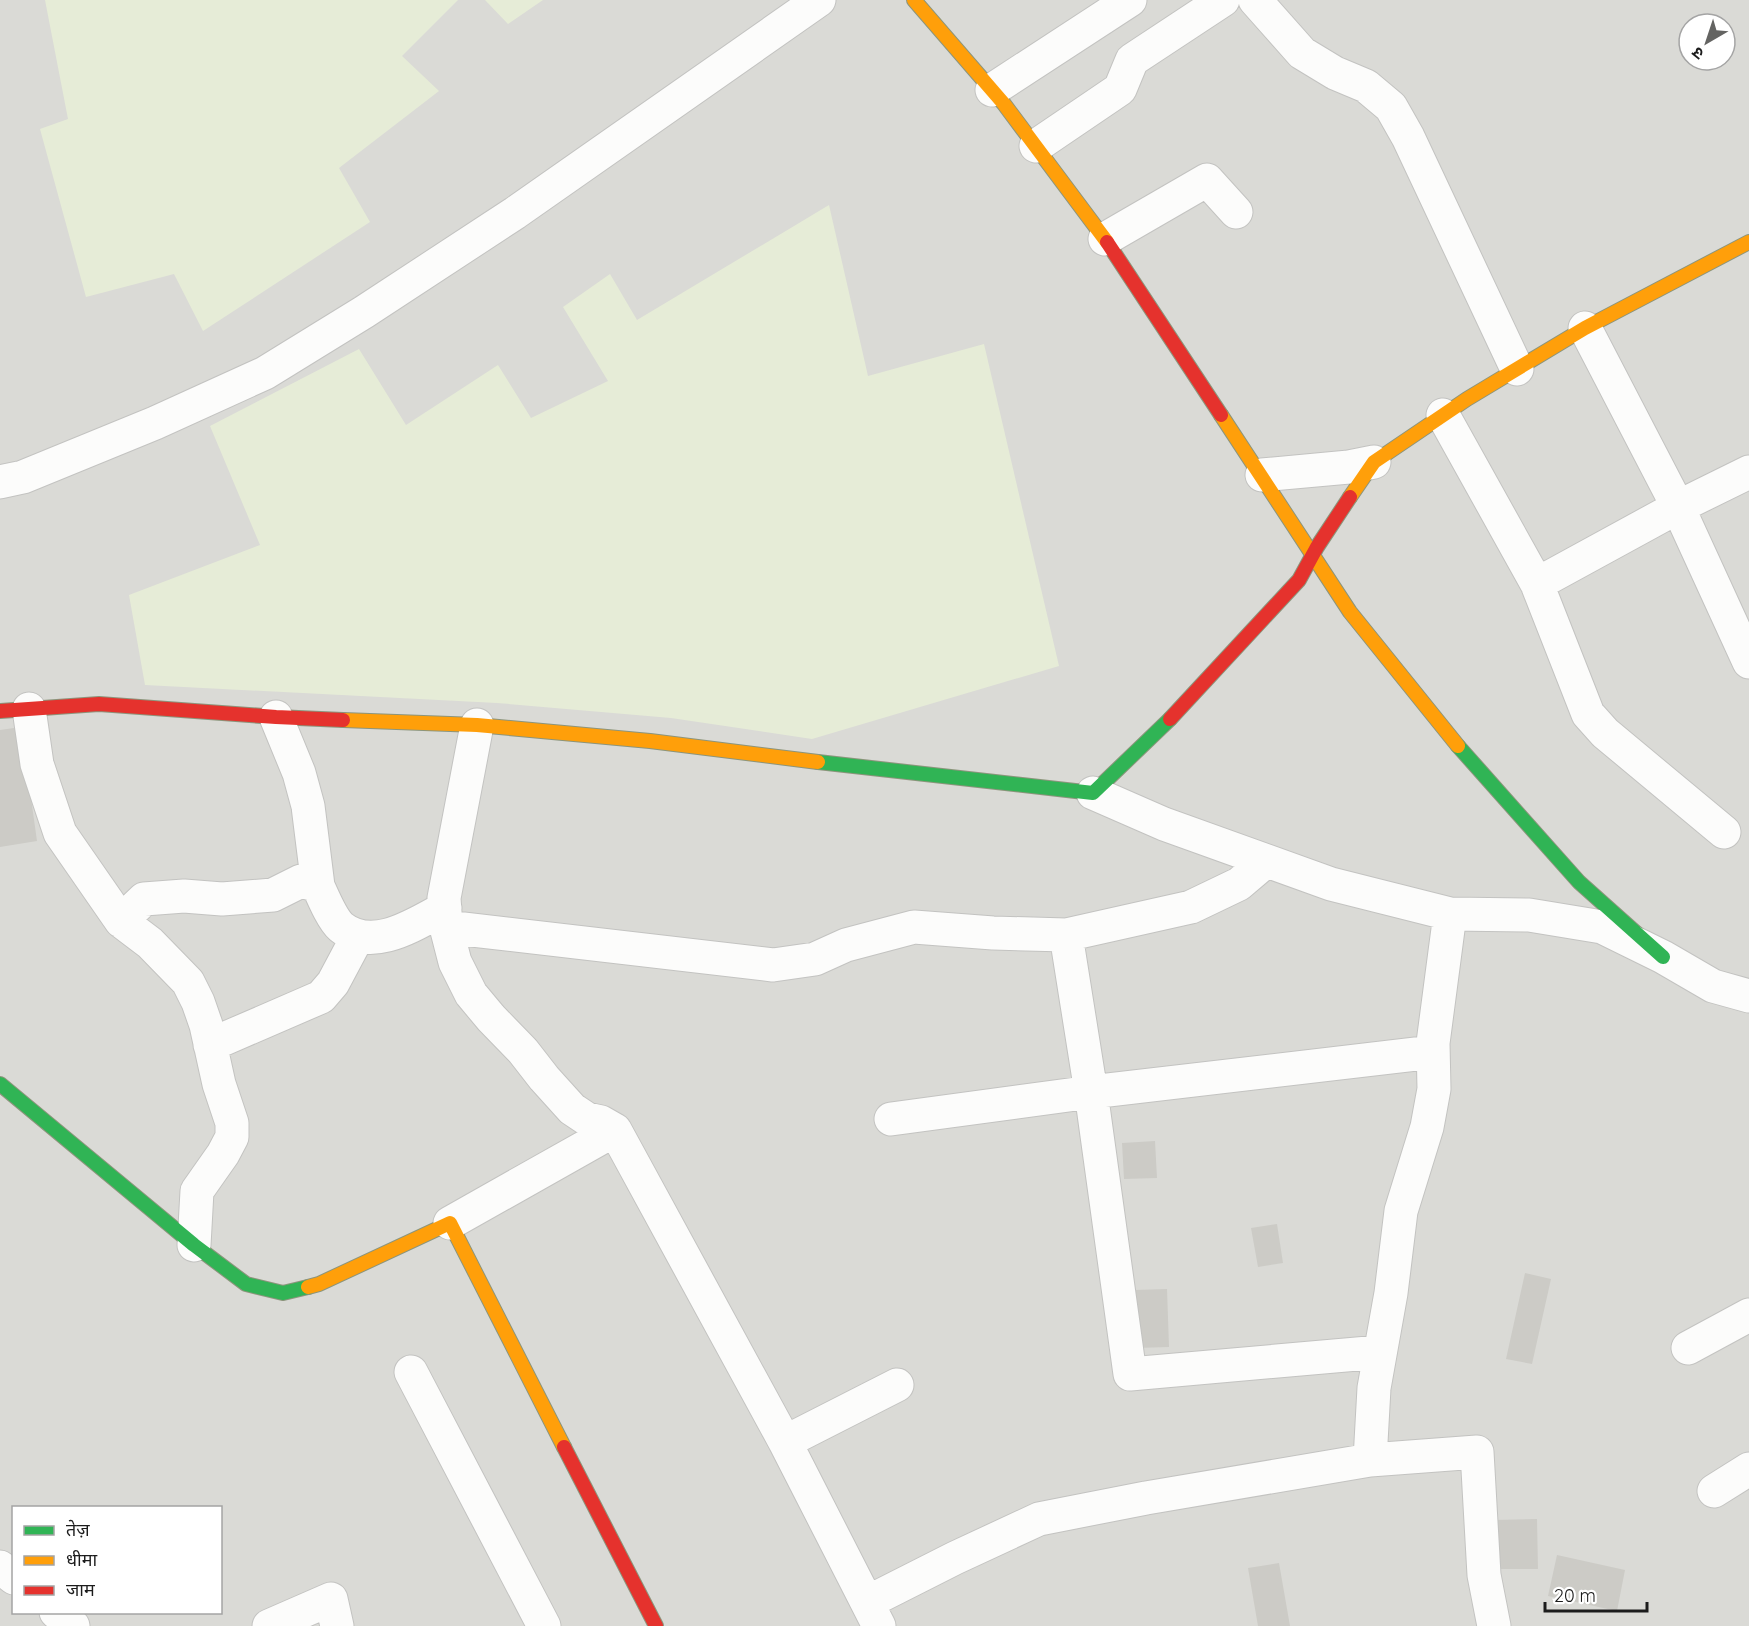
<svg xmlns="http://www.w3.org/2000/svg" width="1749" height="1626" font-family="Quicksand,'Noto Sans Devanagari',sans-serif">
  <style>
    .residential { fill: #dadad6; fill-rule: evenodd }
    .farmland { fill: #e6ecd7 }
    .building { fill: #cccbc6 }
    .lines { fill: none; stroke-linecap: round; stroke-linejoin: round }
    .street-casing { stroke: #c3c3c1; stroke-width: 35 }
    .fast-casing { stroke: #8c957c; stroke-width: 16 }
    .slow-casing { stroke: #8c957c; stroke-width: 16 }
    .jam-casing { stroke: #8c957c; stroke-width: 16 }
    .street { stroke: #fcfcfb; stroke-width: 33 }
    .fast { stroke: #30b455; stroke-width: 14 }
    .slow { stroke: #ff9f0a; stroke-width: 14 }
    .jam { stroke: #e5322d; stroke-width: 14 }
  </style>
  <rect width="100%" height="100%" fill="#ebebe5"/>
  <path class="residential" d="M 0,0 L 1749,0 L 1749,1626 L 0,1626 ZM 1689,24 L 1725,24 L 1725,60 L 1689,60 ZM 14,1508 L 220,1508 L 220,1612 L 14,1612 Z"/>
  <path class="farmland" d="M 45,0 L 458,0 L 402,56 L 439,91 L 339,168 L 370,222 L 203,331 L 174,274 L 86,297 L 40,129 L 68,119 Z
    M 485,0 L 543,0 L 508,24 Z
    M 829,205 L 868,376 L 984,344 L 1059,666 L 812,739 L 671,718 L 497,703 L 145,685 L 129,595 L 260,545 L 210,426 L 359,349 L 406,425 L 498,365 L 531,418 L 608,381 L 563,307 L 610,274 L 637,320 Z"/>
  <path class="building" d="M 21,727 L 37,841 L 0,847 L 0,730 Z
    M 1155,1141 L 1157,1178 L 1124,1179 L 1122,1143 Z
    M 1277,1224 L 1283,1263 L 1258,1267 L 1251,1228 Z
    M 1525,1273 L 1551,1279 L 1532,1364 L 1506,1359 Z
    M 1167,1289 L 1169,1347 L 1136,1348 L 1134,1290 Z
    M 1537,1519 L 1538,1569 L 1495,1569 L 1494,1520 Z
    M 1557,1555 L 1625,1570 L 1617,1611 L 1548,1596 Z
    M 1279,1563 L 1290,1626 L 1258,1626 L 1248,1568 Z"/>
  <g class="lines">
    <g class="street-casing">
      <path id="street" d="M 1255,0 L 1302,53 L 1335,73 L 1366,86 L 1391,107 L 1408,137 L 1517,369
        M 992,90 L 1130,0
        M 1036,146 L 1120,89 L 1132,60 L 1223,0
        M 1105,239 L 1207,180 L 1236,212
        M 1443,415 L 1537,584 L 1588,714 L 1605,733 L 1724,832
        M 1749,472 L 1678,507 L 1749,662
        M 1262,475 L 1349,467 L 1374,462
        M 0,482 L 23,477 L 155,423 L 265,373 L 364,312 L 515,213 L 819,0
        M 1537,584 L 1678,507 L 1585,328
        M 29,709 L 37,764 L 60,833 L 121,921 L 150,943 L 188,982 L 198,1002 L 206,1025 L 219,1084 L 232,1123 L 232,1137 L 223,1154 L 197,1191 L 194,1245
        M 276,717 L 299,773 L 308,806 L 318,886
        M 477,725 L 444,898 L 446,927 L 455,962 L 471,994 L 491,1018 L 523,1051 L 544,1078 L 572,1109 L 587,1119 L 601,1122 L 615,1130
        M 1093,793 L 1164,824 L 1331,884 L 1450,914 L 1529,915 L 1602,927 L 1663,957 L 1713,986 L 1749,996
        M 121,921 L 144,899 L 184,896 L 222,899 L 273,895 L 301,881 L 318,886 C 323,897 332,919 341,927 C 373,953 415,924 445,908
        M 446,927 L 773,965 L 815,959 L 846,945 L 914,927 L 993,933 L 1066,935 L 1191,907 L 1239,884 L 1266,861
        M 210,1045 L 321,997 L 333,983 L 358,936
        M 891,1119 L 1091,1092 L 1066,935
        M 450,1223 L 615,1130 L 785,1442 L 879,1626
        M 1688,1348 L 1749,1315
        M 1380,1352 L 1130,1374 L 1091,1092 L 1433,1052
        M 411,1372 L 544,1626
        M 785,1442 L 897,1385
        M 1370,1460 L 1374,1388 L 1391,1293 L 1401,1211 L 1427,1127 L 1434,1089 L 1433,1043 L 1450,914
        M 1714,1491 L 1749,1469
        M 0,1567 L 14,1578
        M 868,1602 L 955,1558 L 1039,1519 L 1146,1498 L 1370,1460 L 1477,1452 L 1484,1575 L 1494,1626
        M 56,1612 L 73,1626
        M 269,1626 L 331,1599 L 337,1626"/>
    </g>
    <g class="fast-casing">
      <path id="fast" d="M 1458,746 L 1579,882 L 1663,957
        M 818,762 L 1093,793 L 1170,719
        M 0,1084 L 194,1245 L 246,1284 L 283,1293 L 308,1287"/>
    </g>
    <g class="slow-casing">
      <path id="slow" d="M 914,0 L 1004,104 L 1107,242
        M 1221,415 L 1350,612 L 1458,746
        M 1350,497 L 1374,462 L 1467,399 L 1585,328 L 1749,242
        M 343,720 L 477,725 L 650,741 L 818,762
        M 308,1287 L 319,1284 L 450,1223 L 564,1447"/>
    </g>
    <g class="jam-casing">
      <path id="jam" d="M 1107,242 L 1221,415
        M 0,711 L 99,704 L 276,717 L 343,720
        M 1170,719 L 1299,580 L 1317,547 L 1350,497
        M 564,1447 L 656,1626"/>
    </g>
    <use href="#street" class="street"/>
    <use href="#fast" class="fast"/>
    <use href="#slow" class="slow"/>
    <use href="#jam" class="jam"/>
  </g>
  <rect x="12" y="1506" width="210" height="108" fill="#ffffff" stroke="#a4a4a4" stroke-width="1.5"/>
  <rect x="24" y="1526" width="30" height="9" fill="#30b455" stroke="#a4a4a4" stroke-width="1.5"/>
  <text x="66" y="1536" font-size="18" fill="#1c1c1c">तेज़</text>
  <rect x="24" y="1556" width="30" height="9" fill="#ff9f0a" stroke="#a4a4a4" stroke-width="1.5"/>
  <text x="66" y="1566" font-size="18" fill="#1c1c1c">धीमा</text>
  <rect x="24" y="1586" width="30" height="9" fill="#e5322d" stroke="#a4a4a4" stroke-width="1.5"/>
  <text x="66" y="1596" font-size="18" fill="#1c1c1c">जाम</text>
  <g transform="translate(1707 42) rotate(219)"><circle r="28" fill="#ffffff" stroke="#a4a4a4" stroke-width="1.5"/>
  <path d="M0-4.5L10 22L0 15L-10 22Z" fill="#646462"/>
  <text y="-9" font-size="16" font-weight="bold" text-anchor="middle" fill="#1c1c1c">उ</text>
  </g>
  <path d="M1545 1602v9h102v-9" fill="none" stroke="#1c1c1c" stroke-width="3"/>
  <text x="1554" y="1602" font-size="18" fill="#1c1c1c" stroke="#ffffff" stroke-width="4.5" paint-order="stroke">20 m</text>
</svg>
